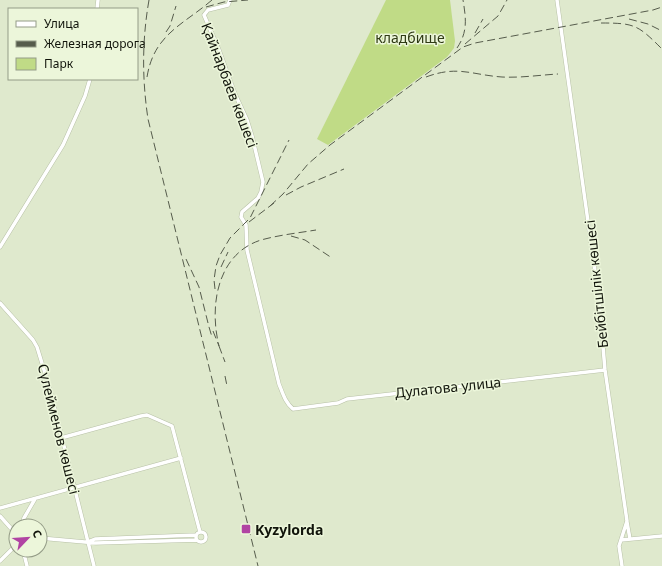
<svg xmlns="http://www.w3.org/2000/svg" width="662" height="566" font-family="'Noto Sans',sans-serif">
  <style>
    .green { fill: #c0db86 }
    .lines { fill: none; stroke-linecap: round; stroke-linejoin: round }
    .secondary-casing { stroke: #b8c1a7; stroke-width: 4.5 }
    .secondary { stroke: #fff; stroke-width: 3.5 }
    .rail { stroke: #565c4c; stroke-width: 1; stroke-dasharray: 8 4; stroke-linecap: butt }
    .poi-dot { fill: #b144a3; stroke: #ecf6da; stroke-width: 1.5 }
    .labels { text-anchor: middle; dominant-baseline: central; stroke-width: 3; stroke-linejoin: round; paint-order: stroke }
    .park-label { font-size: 14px; fill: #2f3a14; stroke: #ecf6da }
    .street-label { font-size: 14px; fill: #11140b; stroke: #ecf6da }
    .poi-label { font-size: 14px; font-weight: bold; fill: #11140b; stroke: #ecf6da; text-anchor: start }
  </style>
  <rect width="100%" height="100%" fill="#dfe9cd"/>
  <path class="green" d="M 386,0 L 450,0 L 455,41 L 454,48 L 447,57 L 328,145 L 317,139 Z"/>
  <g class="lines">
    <g class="secondary-casing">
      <path id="secondary" d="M 230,0 L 228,5 L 208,10 L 204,15 L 219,50 L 235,94 L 247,120 L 252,136 L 263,182 L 261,192 L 258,198 L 242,212 L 241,217 L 246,225 L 247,250 L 279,384 C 283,394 285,402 293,409 L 338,403 L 347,399 L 605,370
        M 557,0 L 599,300 L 605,370 L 627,521 L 619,546 L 622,566
        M 97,9 L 98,0
        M 0,247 L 63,145 L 85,96 L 90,79
        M 0,303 L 33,340 L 37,347 L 49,386 L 94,566
        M 61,438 L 141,416 L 147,415 L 172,426 L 200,532
        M 0,508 L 181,458
        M 0,516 L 16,534
        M 627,522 L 630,539
        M 22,526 L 24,518 L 35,499
        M196 537a5 5 0 1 1 10 0a5 5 0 1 1-10 0Z
        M 40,538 L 96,543 L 197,540
        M 621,540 L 662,536
        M 90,541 L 95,539 L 196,535
        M 23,550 L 27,566
        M 0,561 L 16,545"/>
    </g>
    <use href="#secondary" class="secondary"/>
    <path class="rail" d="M 149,0 C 142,40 142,79 148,119 L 258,566
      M 206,7 L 224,2 L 248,0
      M 629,19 L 648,24 L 662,31
      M 601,23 C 635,23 638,25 662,49
      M 166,32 L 170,26 L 176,6
      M 475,33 L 483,19
      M 465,44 L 498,16 L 507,0
      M 457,48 C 468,32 466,18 463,0
      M 147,77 C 154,34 183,25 212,0
      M 426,77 C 458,65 472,75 502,77 C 521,78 540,75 558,74
      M 286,195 L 301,187 L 344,169
      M 270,206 L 283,194 L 308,164 L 330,145 L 463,47 L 475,43 L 653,10 L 662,7
      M 249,222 L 274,203
      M 291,236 L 305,240 L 332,258
      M 186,259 L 199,287 L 209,327 L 212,337
      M 221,267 L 228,252
      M 215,289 L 214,280 L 216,266 L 220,255 L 230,238 L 250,218 L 289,140
      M 213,331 L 219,346 C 209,306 217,254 261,240 C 279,235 298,233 316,230
      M 219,346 L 225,362
      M 225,376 L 227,386"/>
  </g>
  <rect class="poi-dot" x="241" y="524" width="10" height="10" rx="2"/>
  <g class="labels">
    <g class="park-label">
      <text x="410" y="37">кладбище</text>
    </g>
    <g class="street-label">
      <text transform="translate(230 85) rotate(69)">Қайнарбаев көшесі</text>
      <text transform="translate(596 284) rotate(-96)">Бейбітшілік көшесі</text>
      <text transform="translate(448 387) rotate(-6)">Дулатова улица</text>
      <text transform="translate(59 429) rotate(76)">Сүлейменов көшесі</text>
    </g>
    <g class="poi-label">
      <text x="255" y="529">Kyzylorda</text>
    </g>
  </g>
  <rect x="8" y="8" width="130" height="72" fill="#ecf6da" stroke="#949c87"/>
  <rect x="16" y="21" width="20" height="6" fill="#ffffff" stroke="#949c87"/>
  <text x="44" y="28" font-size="12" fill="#11140b">Улица</text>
  <rect x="16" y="41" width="20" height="6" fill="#565c4c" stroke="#949c87"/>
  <text x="44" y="48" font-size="12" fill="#11140b">Железная дорога</text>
  <rect x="16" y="58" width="20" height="12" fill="#c0db86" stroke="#949c87"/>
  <text x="44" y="68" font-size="12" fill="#11140b">Парк</text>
  <g transform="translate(28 538) rotate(65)"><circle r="19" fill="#ecf6da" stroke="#949c87"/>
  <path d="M0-3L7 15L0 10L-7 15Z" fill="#b144a3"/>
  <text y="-6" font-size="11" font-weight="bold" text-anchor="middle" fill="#11140b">С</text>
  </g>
</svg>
